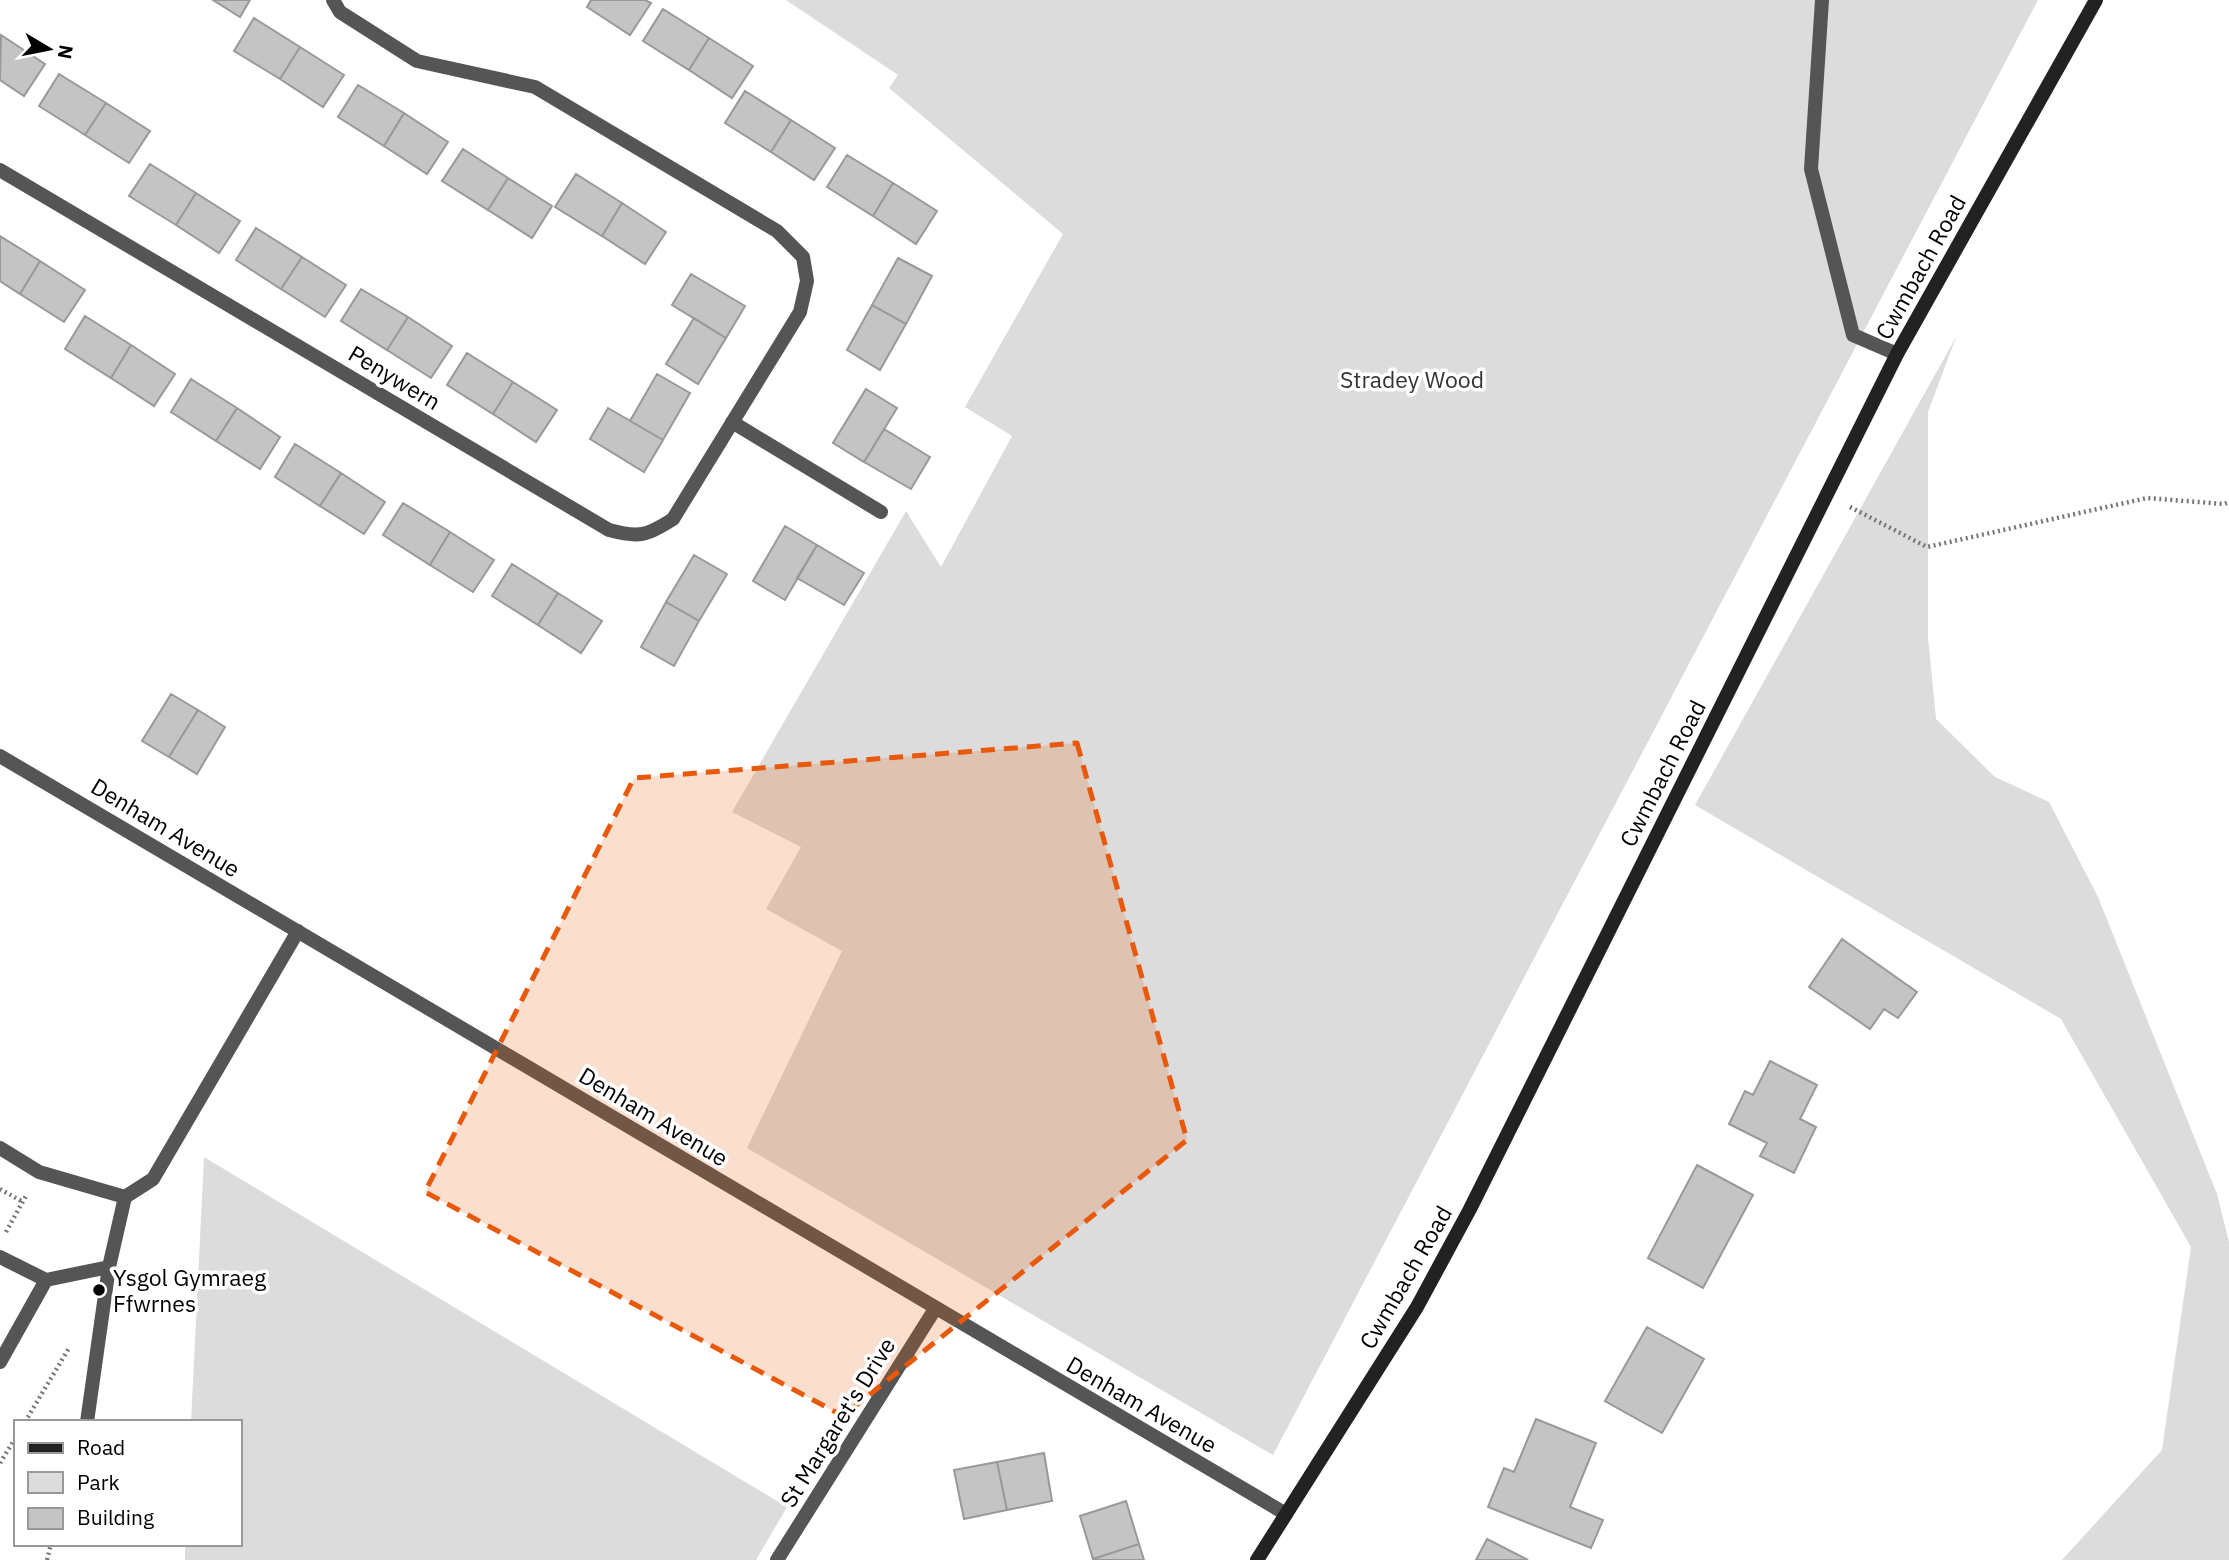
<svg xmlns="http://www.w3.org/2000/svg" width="2229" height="1560" font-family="'IBM Plex Sans',sans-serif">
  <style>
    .green { fill: #dcdcdc }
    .building { fill: #c4c4c4; stroke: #999; stroke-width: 2 }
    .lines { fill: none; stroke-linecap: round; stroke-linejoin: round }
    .path { stroke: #777; stroke-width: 4.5; stroke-dasharray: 2 3.5; stroke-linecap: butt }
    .lane { stroke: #555; stroke-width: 14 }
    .street { stroke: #555; stroke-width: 14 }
    .secondary { stroke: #222; stroke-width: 14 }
    .marked { fill: #e8590c; fill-opacity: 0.2; stroke: #e8590c; stroke-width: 5; stroke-dasharray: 14 9; stroke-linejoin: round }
    .poi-dot { fill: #000; stroke: #fff; stroke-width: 2.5 }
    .labels { text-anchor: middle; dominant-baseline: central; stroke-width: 7; stroke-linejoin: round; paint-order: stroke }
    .street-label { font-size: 23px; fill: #000; stroke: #fff }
    .park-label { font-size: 23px; fill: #333; stroke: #fff }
    .poi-label { font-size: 23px; fill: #000; stroke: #fff; text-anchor: start }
  </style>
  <rect width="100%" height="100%" fill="#fff"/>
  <path class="green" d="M 786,0 L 2038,0 L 1273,1455 L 747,1148 L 842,951 L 766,909 L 801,847 L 732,812 L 906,511 L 941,567 L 1012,436 L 965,407 L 1063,234 L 889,88 L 898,75 Z
    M 1956,337 L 1928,412 L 1928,637 L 1936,719 L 1995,777 L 2049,802 L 2098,897 L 2217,1194 L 2229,1242 L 2229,1560 L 2062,1560 L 2162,1450 L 2191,1247 L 2061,1019 L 1695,805 Z
    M 204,1157 L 787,1507 L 756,1560 L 185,1560 L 185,1544 L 240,1544 L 240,1422 L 191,1422 Z"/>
  <path class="building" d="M 213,0 L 250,0 L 240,17 Z
    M 591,0 L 645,0 L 651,3 L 630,35 L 587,7 Z
    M 663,9 L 709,38 L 689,70 L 643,41 Z
    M 254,18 L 300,47 L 280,79 L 234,51 Z
    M 1,35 L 45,64 L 24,96 L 0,80 Z
    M 709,38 L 753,66 L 732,98 L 689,70 Z
    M 300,47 L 344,75 L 323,107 L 280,79 Z
    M 59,74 L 106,103 L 85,135 L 39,106 Z
    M 358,85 L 404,113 L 384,146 L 338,117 Z
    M 745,91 L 791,120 L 771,152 L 725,123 Z
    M 106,103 L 150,131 L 129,163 L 85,135 Z
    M 404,113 L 448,142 L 427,174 L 384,146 Z
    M 791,120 L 835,148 L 814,180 L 771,152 Z
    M 463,149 L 508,178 L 488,210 L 442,181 Z
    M 847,155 L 893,183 L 873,216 L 827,187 Z
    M 150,164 L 196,193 L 176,225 L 129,196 Z
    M 576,174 L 622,203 L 602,236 L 555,207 Z
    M 508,178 L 552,206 L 532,238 L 488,210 Z
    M 893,183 L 937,211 L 916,244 L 873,216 Z
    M 196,193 L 240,221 L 219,253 L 176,225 Z
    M 622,203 L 666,232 L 645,264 L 602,236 Z
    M 256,228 L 302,257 L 281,289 L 236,260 Z
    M 0,236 L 40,261 L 20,294 L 0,281 Z
    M 302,257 L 346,285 L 325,317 L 281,289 Z
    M 898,258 L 932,276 L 906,324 L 872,305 Z
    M 40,261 L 85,290 L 64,322 L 20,294 Z
    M 691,274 L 745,306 L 726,338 L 672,305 Z
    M 361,289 L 408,317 L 387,350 L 341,321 Z
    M 872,305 L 906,324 L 880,370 L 847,350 Z
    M 85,316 L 131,345 L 111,378 L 65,349 Z
    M 408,317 L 452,346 L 431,378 L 387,350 Z
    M 694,318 L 726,338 L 698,384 L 666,364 Z
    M 131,345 L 175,374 L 154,406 L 111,378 Z
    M 467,353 L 513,382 L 493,414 L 447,385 Z
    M 657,374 L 690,393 L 663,440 L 630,421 Z
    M 191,379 L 237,408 L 216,441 L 171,412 Z
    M 513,382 L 557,410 L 536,442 L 493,414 Z
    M 866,389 L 897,408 L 864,462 L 833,443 Z
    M 237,408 L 280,437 L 260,469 L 216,441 Z
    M 608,408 L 663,440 L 644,472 L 590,439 Z
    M 884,429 L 930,457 L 911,489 L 864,462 Z
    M 295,444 L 341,473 L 320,506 L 275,477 Z
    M 341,473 L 385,502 L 364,534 L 320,506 Z
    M 403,503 L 450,532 L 430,565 L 383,535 Z
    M 785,526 L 817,545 L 785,600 L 753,581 Z
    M 450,532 L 494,560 L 473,592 L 430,565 Z
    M 817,545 L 864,573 L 844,605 L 797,578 Z
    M 694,555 L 727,574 L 699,621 L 666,602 Z
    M 512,564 L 558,593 L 538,625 L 492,596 Z
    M 558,593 L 602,621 L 581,653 L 538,625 Z
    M 666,602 L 699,621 L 674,666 L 641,647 Z
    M 171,694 L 198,710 L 169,757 L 142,741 Z
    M 198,710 L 225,727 L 197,774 L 169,757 Z
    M 1842,939 L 1917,992 L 1898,1018 L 1884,1009 L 1870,1029 L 1809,987 Z
    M 1770,1061 L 1817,1085 L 1800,1119 L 1816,1127 L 1794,1173 L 1760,1156 L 1767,1143 L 1729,1124 L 1745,1091 L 1753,1095 Z
    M 1697,1165 L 1753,1195 L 1703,1288 L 1648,1258 Z
    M 1647,1327 L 1704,1359 L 1662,1433 L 1605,1401 Z
    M 1536,1419 L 1596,1443 L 1570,1507 L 1603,1520 L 1591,1548 L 1488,1507 L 1504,1468 L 1514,1472 Z
    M 1044,1453 L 1052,1501 L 1007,1510 L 997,1462 Z
    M 997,1462 L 1007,1510 L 964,1519 L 954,1470 Z
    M 1126,1501 L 1139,1544 L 1093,1559 L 1080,1516 Z
    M 1487,1539 L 1528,1560 L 1476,1560 Z
    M 1139,1544 L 1144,1560 L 1093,1560 L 1093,1559 Z"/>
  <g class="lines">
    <path class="path" d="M 1850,507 L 1927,547 L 2147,498 L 2224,504 L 2229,502
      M 0,1189 L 23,1202
      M 6,1232 L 27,1194
      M 25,1422 L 69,1348
      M 0,1463 L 16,1437
      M 47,1560 L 51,1544"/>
    <path class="lane" d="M 0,1148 L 39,1172 L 125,1197 L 153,1179 L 298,931
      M 0,1257 L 46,1280 L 109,1267
      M 0,1362 L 46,1280
      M 87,1422 L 109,1267 L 125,1197"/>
    <path class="street" d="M 1822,0 L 1811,169 L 1853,335 L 1897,354
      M 0,170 L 609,530 C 639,538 647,536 673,519 L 800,312 L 807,281 L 803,257 L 777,231 L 535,87 L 417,61 L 340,12 L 333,0
      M 732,422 L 881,512
      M 0,756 L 1286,1514
      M 777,1560 L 935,1309"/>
    <path class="secondary" d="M 1257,1560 L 1417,1307 L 1470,1209 L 1897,354 L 2096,0"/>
  </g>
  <path class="marked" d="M 1077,743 L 1187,1140 L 843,1416 L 425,1192 L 634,778 Z"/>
  <circle class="poi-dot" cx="99" cy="1290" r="7"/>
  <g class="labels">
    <g class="street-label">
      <text transform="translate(1920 267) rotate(-61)">Cwmbach Road</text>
      <text transform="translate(395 377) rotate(31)">Penywern</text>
      <text transform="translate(1662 773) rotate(-63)">Cwmbach Road</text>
      <text transform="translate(166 827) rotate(31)">Denham Avenue</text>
      <text transform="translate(654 1116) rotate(31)">Denham Avenue</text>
      <text transform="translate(1405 1277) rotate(-60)">Cwmbach Road</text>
      <text transform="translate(1142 1404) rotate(30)">Denham Avenue</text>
      <text transform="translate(837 1422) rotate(-58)">St Margaret's Drive</text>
    </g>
    <g class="park-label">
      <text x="1412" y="379">Stradey Wood</text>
    </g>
    <g class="poi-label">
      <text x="113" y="1277">Ysgol Gymraeg<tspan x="113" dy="26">Ffwrnes</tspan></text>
    </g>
  </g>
  <rect x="14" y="1420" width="228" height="126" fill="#ffffff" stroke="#999999" stroke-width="2"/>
  <rect x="28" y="1443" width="35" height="10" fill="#222222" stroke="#999999" stroke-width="2"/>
  <text x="77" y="1455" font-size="21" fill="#000000">Road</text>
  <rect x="28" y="1472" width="35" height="21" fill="#dcdcdc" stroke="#999999" stroke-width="2"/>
  <text x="77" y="1490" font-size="21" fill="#000000">Park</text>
  <rect x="28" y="1508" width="35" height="21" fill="#c4c4c4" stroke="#999999" stroke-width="2"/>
  <text x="77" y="1525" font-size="21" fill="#000000">Building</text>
  <g transform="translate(49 49) rotate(100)" stroke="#ffffff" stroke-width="5" paint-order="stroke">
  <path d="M0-5L12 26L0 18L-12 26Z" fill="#000000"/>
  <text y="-10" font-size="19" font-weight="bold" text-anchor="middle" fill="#000000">N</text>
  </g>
</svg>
